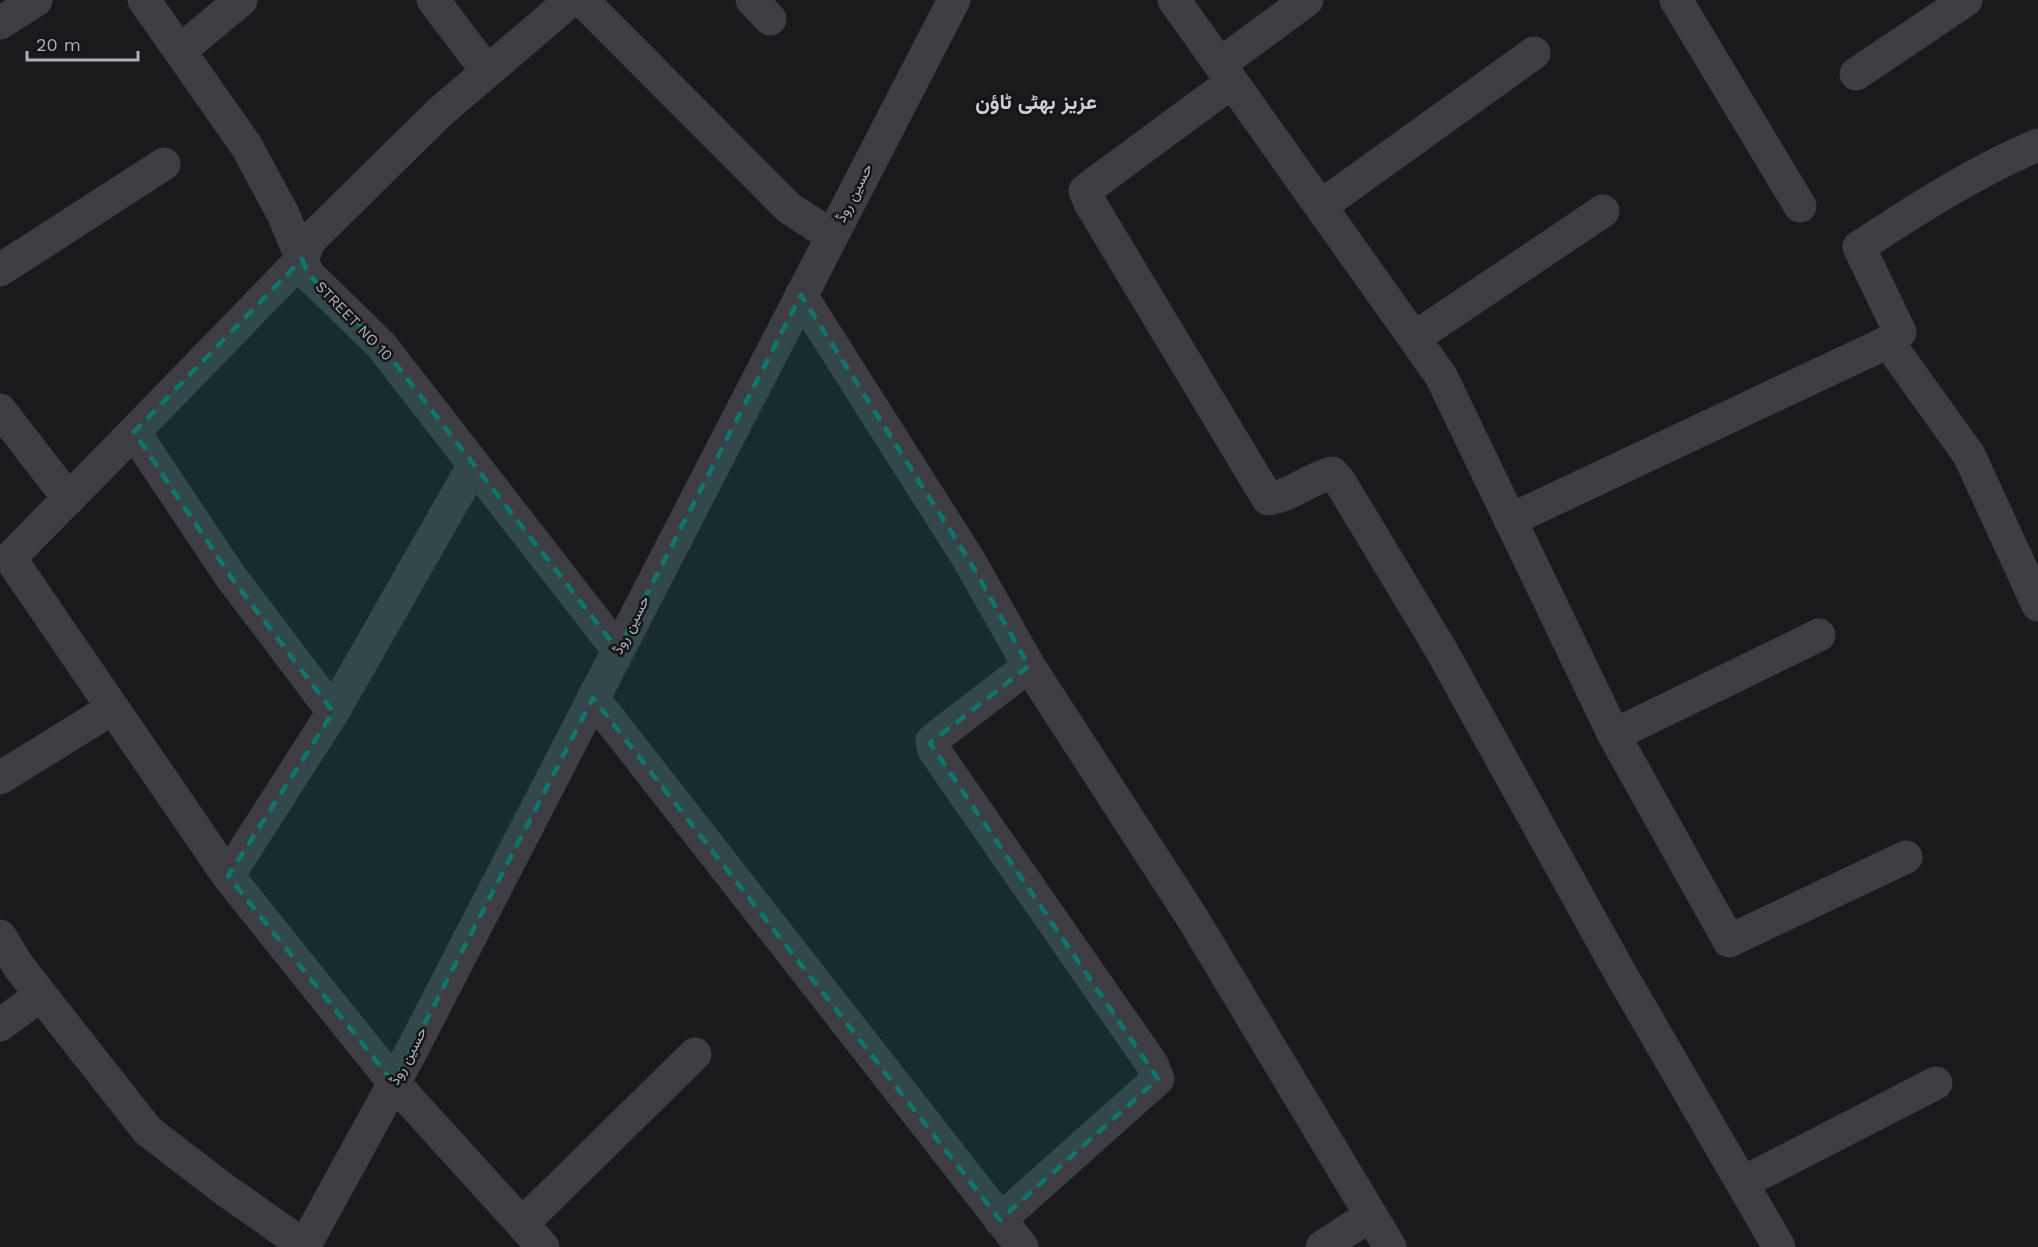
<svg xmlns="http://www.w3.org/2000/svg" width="2038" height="1247" font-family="'Work Sans',Vazirmatn,sans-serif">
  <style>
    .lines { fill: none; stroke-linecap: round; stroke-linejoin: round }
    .minor { stroke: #3d3d43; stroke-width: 33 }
    .marked { fill: #0f766e; fill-opacity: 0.2; stroke: #0f766e; stroke-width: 4.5; stroke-dasharray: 12 8; stroke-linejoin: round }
    .labels { text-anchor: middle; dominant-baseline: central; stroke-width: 5; stroke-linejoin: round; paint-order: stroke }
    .street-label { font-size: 15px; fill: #adafbb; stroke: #151517 }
    .district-label { font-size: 21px; font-weight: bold; fill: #cecfd7; stroke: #151517 }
  </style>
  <rect width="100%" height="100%" fill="#1a1a1c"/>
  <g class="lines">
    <path class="minor" d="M 144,0 L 247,147 L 283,214 L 308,274 L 381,345 L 618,650
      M 433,0 L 487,71
      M 582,0 L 789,208 L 832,236
      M 752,0 L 770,19
      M 1174,0 L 1441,376 L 1614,735 L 1729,941 L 1906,857
      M 1676,0 L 1800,206
      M 0,23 L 36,0
      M 181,50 L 241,0
      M 1220,64 L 1307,0
      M 1856,74 L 1966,0
      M 1232,82 L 1091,186 L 1085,191 L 1090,203 L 1268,499 C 1291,496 1309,479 1332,473 L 1340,482 L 1440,648 L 1618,969 L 1779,1247
      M 1321,206 L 1534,53
      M 0,270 L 164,164
      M 801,295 L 969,560 L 1029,666 L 1193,919 L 1390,1247
      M 1414,338 L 1603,211
      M 1888,342 L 1969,455 L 2038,605
      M 0,410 L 69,499
      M 134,432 L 10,558 L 228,876 L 394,1083 L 543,1247
      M 1510,520 L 1888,342 L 1900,332 L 1859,247 C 1917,209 1974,172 2038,145
      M 593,698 L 1022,1247
      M 333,712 L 231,577 L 134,432 L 302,259 L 310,240 L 439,113 L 571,0
      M 1614,735 L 1819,635
      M 0,778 L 113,708
      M 228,876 L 333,712 L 474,465
      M 0,936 L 19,967 L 148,1131 L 225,1190 L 305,1246
      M 0,1025 L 41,995
      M 1742,1183 L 1936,1083
      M 1000,1220 L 1158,1079 L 1152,1064 L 934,750 L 932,741 L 939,735 L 1029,666
      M 522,1224 L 695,1054
      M 304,1247 L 412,1050 L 954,0
      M 1322,1247 L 1371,1215"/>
  </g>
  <path class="marked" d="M 302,259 L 308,274 L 381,345 L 618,650 L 801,295 L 969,560 L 1029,666 L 930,743 L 1158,1079 L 1000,1220 L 593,698 L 394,1083 L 228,876 L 333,712 L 231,577 L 134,432 Z"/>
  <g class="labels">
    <g class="street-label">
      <text transform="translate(854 193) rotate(-63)">حسین روڈ</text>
      <text transform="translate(354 321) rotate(46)">STREET NO 10</text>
      <text transform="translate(631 625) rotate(-63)">حسین روڈ</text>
      <text transform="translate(408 1056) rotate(-62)">حسین روڈ</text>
    </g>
    <g class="district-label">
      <text x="1036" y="101">عزیز بھٹی ٹاؤن</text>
    </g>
  </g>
  <path d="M27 51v9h111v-9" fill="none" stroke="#adafbb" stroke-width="3"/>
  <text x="36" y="51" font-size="18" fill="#adafbb" stroke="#151517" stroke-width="4.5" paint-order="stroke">20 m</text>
</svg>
